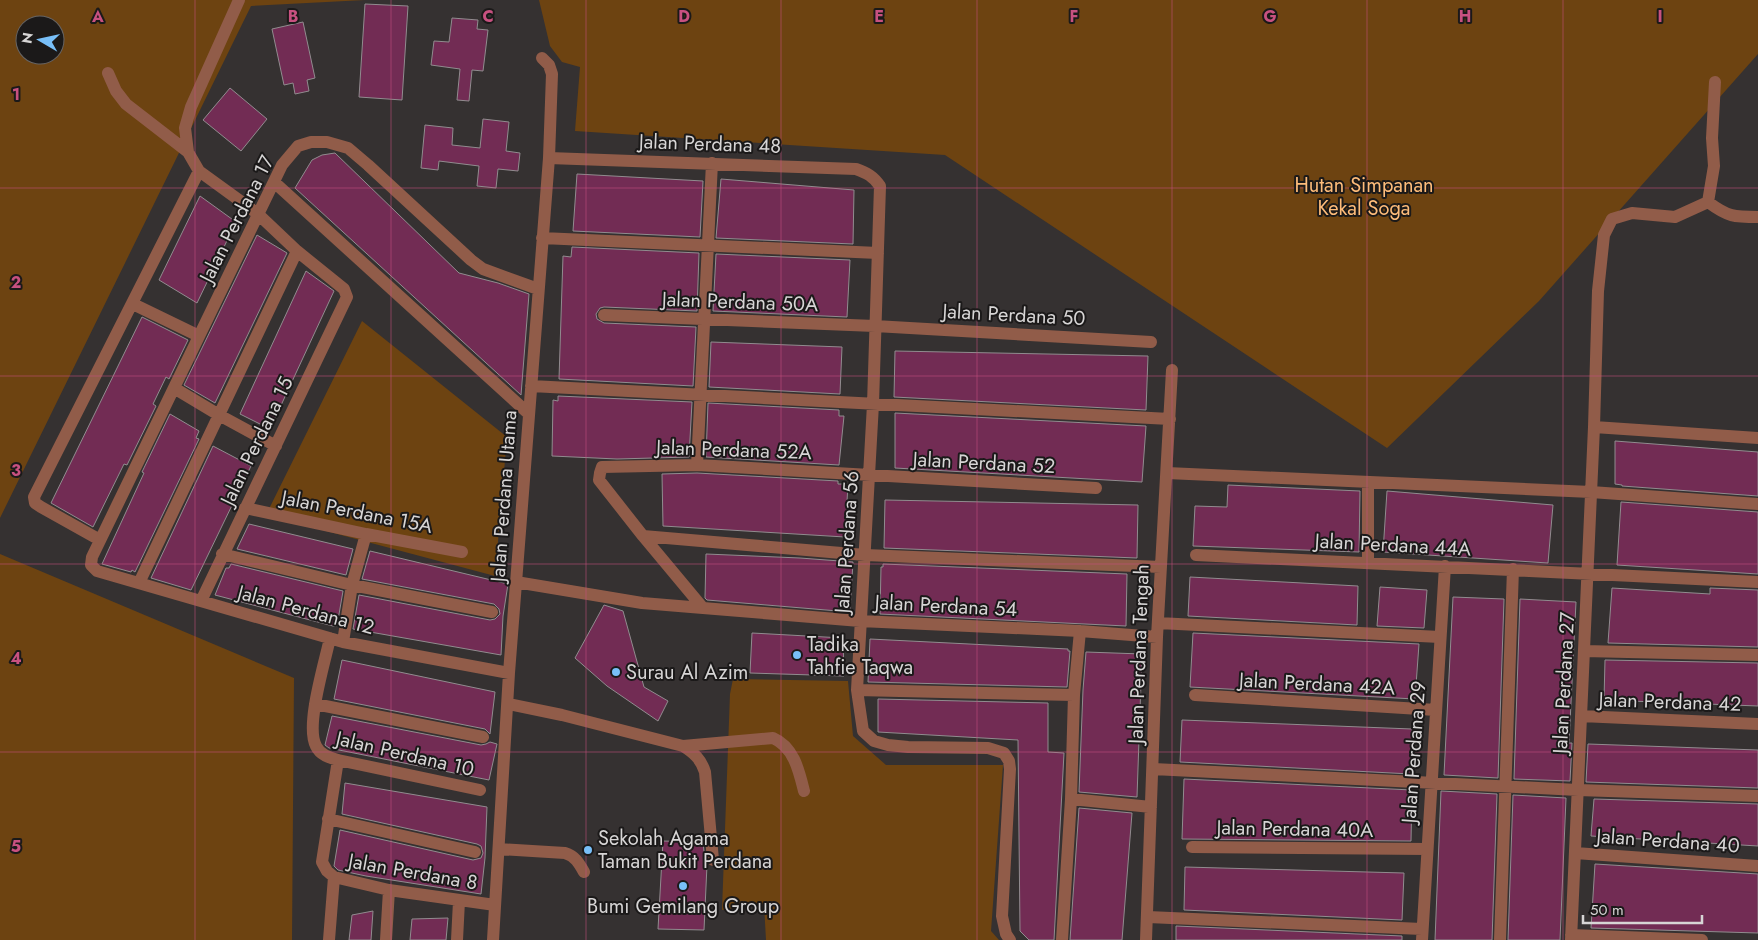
<svg xmlns="http://www.w3.org/2000/svg" width="1758" height="940" font-family="Jost,sans-serif">
  <style>
    .green { fill: #6d4311; fill-rule: evenodd }
    .building { fill: #722c54; stroke: #918c8f }
    .lines { fill: none; stroke-linecap: round; stroke-linejoin: round }
    .minor { stroke: #915c49; stroke-width: 12 }
    .grid { fill: none; stroke: #c85180; stroke-width: 1; stroke-opacity: 0.55 }
    .poi-dot { fill: #78bff8; stroke: #1b1919; stroke-width: 2 }
    .labels { text-anchor: middle; dominant-baseline: central; stroke-width: 4; stroke-linejoin: round; paint-order: stroke }
    .street-label { font-size: 20px; fill: #d7d5d5; stroke: #1b1919 }
    .park-label { font-size: 20px; fill: #febc7a; stroke: #1b1919 }
    .poi-label { font-size: 20px; fill: #d7d5d5; stroke: #1b1919; text-anchor: start }
    .grid-label { font-size: 16px; text-anchor: middle; font-weight: bold; fill: #c85180; stroke: #1b1919; stroke-width: 4; stroke-linejoin: round; paint-order: stroke }
  </style>
  <rect width="100%" height="100%" fill="#353131"/>
  <path class="green" d="M 0,0 L 365,0 L 251,6 L 0,518 ZM 25,25 L 55,25 L 55,55 L 25,55 Z
    M 539,0 L 1758,0 L 1758,54 L 1539,301 L 1387,448 L 945,155 L 575,131 L 580,67 L 562,62 L 550,46 Z
    M 362,321 L 507,437 L 495,576 L 266,515 Z
    M 0,554 L 294,678 L 292,940 L 0,940 Z
    M 733,679 L 848,681 L 853,736 L 886,765 L 1003,765 L 991,931 L 999,940 L 766,940 L 764,904 L 722,910 L 730,694 Z"/>
  <path class="building" d="M 365,4 L 408,6 L 402,100 L 359,97 Z
    M 452,18 L 478,20 L 477,29 L 488,30 L 483,71 L 472,70 L 469,101 L 457,100 L 460,69 L 431,65 L 434,41 L 449,42 Z
    M 303,22 L 315,78 L 307,80 L 309,91 L 295,94 L 293,83 L 284,85 L 272,29 Z
    M 230,88 L 267,119 L 241,151 L 203,120 Z
    M 483,119 L 509,122 L 506,151 L 520,153 L 518,171 L 498,169 L 496,188 L 477,186 L 479,166 L 439,161 L 438,170 L 421,168 L 425,125 L 453,128 L 452,145 L 480,148 Z
    M 335,153 L 459,273 L 498,283 L 529,294 L 521,395 L 295,188 L 312,160 L 322,155 Z
    M 577,174 L 703,181 L 700,237 L 573,231 Z
    M 721,179 L 854,190 L 853,244 L 716,238 Z
    M 200,196 L 236,222 L 197,303 L 159,280 Z
    M 257,235 L 287,253 L 215,403 L 184,385 Z
    M 572,247 L 699,253 L 697,311 L 604,307 L 600,308 L 596,314 L 597,319 L 604,323 L 696,327 L 693,386 L 559,379 L 563,256 L 571,257 Z
    M 716,254 L 850,260 L 847,317 L 713,311 Z
    M 306,271 L 334,291 L 270,429 L 240,414 Z
    M 142,317 L 188,340 L 169,379 L 166,377 L 153,404 L 156,406 L 127,465 L 124,464 L 93,527 L 51,503 Z
    M 711,342 L 842,347 L 840,394 L 709,387 Z
    M 895,351 L 1148,356 L 1146,410 L 894,397 Z
    M 558,396 L 692,402 L 689,457 L 617,459 L 552,456 L 553,400 L 558,401 Z
    M 708,403 L 839,410 L 839,416 L 844,416 L 839,465 L 706,457 Z
    M 895,413 L 1146,426 L 1142,482 L 895,468 Z
    M 170,414 L 199,431 L 196,438 L 199,439 L 135,572 L 132,570 L 131,572 L 102,564 L 144,473 L 142,472 Z
    M 1615,441 L 1758,452 L 1758,496 L 1622,486 L 1622,485 L 1615,484 Z
    M 213,446 L 251,466 L 191,590 L 151,578 Z
    M 697,473 L 838,481 L 838,484 L 848,484 L 845,537 L 663,526 L 662,474 Z
    M 1228,485 L 1360,491 L 1359,552 L 1193,546 L 1195,506 L 1227,507 Z
    M 1387,491 L 1553,505 L 1548,563 L 1383,552 Z
    M 885,500 L 1138,505 L 1137,558 L 884,548 Z
    M 1621,502 L 1758,512 L 1758,574 L 1617,565 Z
    M 249,524 L 353,549 L 346,575 L 237,549 Z
    M 370,551 L 508,584 L 503,616 L 501,655 L 353,629 L 359,595 L 490,620 L 495,619 L 500,614 L 499,609 L 494,604 L 362,579 Z
    M 706,554 L 800,558 L 853,562 L 850,612 L 707,600 L 705,598 Z
    M 231,564 L 343,591 L 337,626 L 333,626 L 215,595 L 226,568 L 229,568 Z
    M 883,564 L 1127,574 L 1126,626 L 880,614 L 881,567 L 883,567 Z
    M 1190,577 L 1358,586 L 1357,625 L 1188,616 Z
    M 1380,587 L 1427,590 L 1424,628 L 1377,626 Z
    M 1612,588 L 1710,594 L 1710,588 L 1758,590 L 1758,647 L 1608,643 Z
    M 1453,597 L 1504,599 L 1498,778 L 1444,775 Z
    M 1520,599 L 1576,602 L 1569,743 L 1572,743 L 1570,781 L 1514,779 Z
    M 604,605 L 623,611 L 644,687 L 668,701 L 658,721 L 607,686 L 575,658 Z
    M 752,633 L 843,638 L 844,676 L 750,673 Z
    M 1193,633 L 1419,644 L 1415,699 L 1190,687 Z
    M 870,639 L 1068,649 L 1068,651 L 1070,651 L 1067,687 L 868,682 Z
    M 1086,652 L 1142,654 L 1137,797 L 1079,792 L 1083,690 Z
    M 342,660 L 495,692 L 490,734 L 485,729 L 334,699 Z
    M 1605,660 L 1758,663 L 1758,706 L 1604,700 Z
    M 878,699 L 1048,703 L 1048,752 L 1064,753 L 1054,940 L 1029,940 L 1020,931 L 1018,740 L 878,732 Z
    M 332,716 L 481,745 L 486,744 L 490,742 L 497,744 L 489,780 L 329,748 L 325,745 Z
    M 1182,720 L 1412,729 L 1411,774 L 1180,762 Z
    M 1588,744 L 1758,750 L 1758,788 L 1586,782 Z
    M 1184,779 L 1412,790 L 1411,841 L 1182,839 Z
    M 345,783 L 487,807 L 485,858 L 481,894 L 366,876 L 338,870 L 334,866 L 340,830 L 473,860 L 481,858 L 483,853 L 481,846 L 477,844 L 342,814 Z
    M 1441,791 L 1497,794 L 1492,940 L 1435,940 Z
    M 1513,795 L 1566,798 L 1560,940 L 1508,940 Z
    M 1594,799 L 1758,804 L 1758,846 L 1591,836 Z
    M 1079,808 L 1132,813 L 1122,940 L 1070,940 Z
    M 663,841 L 703,842 L 705,861 L 707,865 L 704,930 L 658,929 Z
    M 1595,864 L 1758,874 L 1758,933 L 1591,928 Z
    M 1185,867 L 1404,873 L 1402,920 L 1184,910 Z
    M 373,911 L 371,940 L 349,940 L 352,915 Z
    M 448,918 L 446,940 L 410,940 L 412,919 Z
    M 1176,926 L 1402,936 L 1402,940 L 1176,940 Z"/>
  <g class="lines">
    <path class="minor" d="M 108,73 L 116,91 L 126,104 L 188,152
      M 549,158 L 856,169 C 867,173 873,176 880,186 L 873,404 L 857,690 L 863,731 L 874,741 L 888,745 L 908,747 L 988,748 L 1004,753 L 1009,761 L 1010,769 L 1002,916 L 1006,934 L 1010,940
      M 274,182 L 529,414
      M 1708,202 L 1714,166 L 1712,138 L 1715,82
      M 542,238 L 878,253
      M 133,304 L 199,336
      M 604,315 L 875,326 L 1151,342
      M 531,386 L 1170,419
      M 174,388 L 219,415 L 276,446
      M 1594,427 L 1758,438
      M 697,465 L 712,163
      M 1167,473 L 1591,492 L 1758,504
      M 245,508 L 366,534 L 462,552
      M 643,536 L 865,555 L 1161,567
      M 100,540 L 41,507 L 35,503 L 34,497 L 199,171
      M 222,554 L 352,585 L 492,612
      M 1196,555 L 1758,582
      M 1368,563 L 1368,482
      M 516,582 L 642,603 L 703,608 L 860,621 L 1080,631 L 1157,637
      M 139,583 L 297,251
      M 201,601 L 347,297 L 344,289 L 297,251 L 258,214 L 199,171 L 188,152 L 185,128 L 191,107 L 239,0
      M 703,608 L 643,536 L 599,480 L 600,473 L 602,467 L 697,465 L 1096,488
      M 1158,623 L 1440,637
      M 330,638 C 325,662 305,726 316,746 C 320,755 330,758 338,760 L 480,790
      M 343,642 L 352,585 L 366,534
      M 1584,651 L 1758,655
      M 509,673 L 343,642 L 97,571 L 91,565 L 92,557 L 282,165 L 298,146 L 311,142 L 327,142 L 348,148 L 368,165 L 471,260 L 483,269 L 538,289
      M 857,690 L 1074,695
      M 1195,695 L 1436,710
      M 315,704 L 483,737
      M 508,704 L 562,715 L 683,746 C 694,753 701,759 705,772 L 713,860
      M 1581,716 L 1758,724
      M 683,746 L 773,738 C 794,747 799,771 804,791
      M 338,760 L 322,862 L 327,871 L 334,877 L 389,890 L 495,905
      M 1153,769 L 1578,790 L 1758,796
      M 1071,799 L 1151,807
      M 328,819 L 475,852
      M 1192,847 L 1427,849
      M 499,849 L 565,853 C 575,856 579,863 584,872
      M 1575,853 L 1758,866
      M 1148,917 L 1422,929
      M 1571,935 L 1702,940
      M 329,940 L 334,877
      M 386,940 L 389,890
      M 457,940 L 459,901
      M 493,940 L 509,673 L 549,158 L 552,74 L 549,65 L 542,58
      M 1062,940 L 1071,799 L 1074,695 L 1080,631
      M 1146,940 L 1157,637 L 1172,370
      M 1422,940 L 1445,566
      M 1500,940 L 1513,569
      M 1571,940 L 1594,427 L 1598,291 L 1604,235 L 1612,219 L 1632,213 L 1675,217 L 1708,202 C 1728,217 1734,217 1758,217"/>
  </g>
  <path class="grid" d="M 195,0 L 195,940M 391,0 L 391,940M 586,0 L 586,940M 781,0 L 781,940M 977,0 L 977,940M 1172,0 L 1172,940M 1367,0 L 1367,940M 1563,0 L 1563,940M 0,188 L 1758,188M 0,376 L 1758,376M 0,564 L 1758,564M 0,752 L 1758,752"/>
  <g class="poi-dot">
    <circle cx="797" cy="655" r="5"/>
    <circle cx="616" cy="672" r="5"/>
    <circle cx="588" cy="850" r="5"/>
    <circle cx="683" cy="886" r="5"/>
  </g>
  <g class="labels">
    <g class="street-label">
      <text transform="translate(710 144) rotate(2)">Jalan Perdana 48</text>
      <text transform="translate(237 219) rotate(-63)">Jalan Perdana 17</text>
      <text transform="translate(740 302) rotate(2)">Jalan Perdana 50A</text>
      <text transform="translate(1014 315) rotate(3)">Jalan Perdana 50</text>
      <text transform="translate(257 441) rotate(-64)">Jalan Perdana 15</text>
      <text transform="translate(734 450) rotate(2)">Jalan Perdana 52A</text>
      <text transform="translate(984 463) rotate(3)">Jalan Perdana 52</text>
      <text transform="translate(504 496) rotate(-86)">Jalan Perdana Utama</text>
      <text transform="translate(357 512) rotate(11)">Jalan Perdana 15A</text>
      <text transform="translate(847 542) rotate(-86)">Jalan Perdana 56</text>
      <text transform="translate(1393 545) rotate(3)">Jalan Perdana 44A</text>
      <text transform="translate(946 606) rotate(3)">Jalan Perdana 54</text>
      <text transform="translate(306 610) rotate(15)">Jalan Perdana 12</text>
      <text transform="translate(1139 654) rotate(-88)">Jalan Perdana Tengah</text>
      <text transform="translate(1564 683) rotate(-87)">Jalan Perdana 27</text>
      <text transform="translate(1317 684) rotate(3)">Jalan Perdana 42A</text>
      <text transform="translate(1670 702) rotate(2)">Jalan Perdana 42</text>
      <text transform="translate(1414 752) rotate(-86)">Jalan Perdana 29</text>
      <text transform="translate(405 754) rotate(13)">Jalan Perdana 10</text>
      <text transform="translate(1295 829) rotate(1)">Jalan Perdana 40A</text>
      <text transform="translate(1668 841) rotate(4)">Jalan Perdana 40</text>
      <text transform="translate(413 872) rotate(10)">Jalan Perdana 8</text>
    </g>
    <g class="park-label">
      <text x="1364" y="185">Hutan Simpanan<tspan x="1364" dy="23">Kekal Soga</tspan></text>
    </g>
    <g class="poi-label">
      <text x="807" y="644">Tadika<tspan x="807" dy="23">Tahfie Taqwa</tspan></text>
      <text x="626" y="672">Surau Al Azim</text>
      <text x="598" y="838">Sekolah Agama<tspan x="598" dy="23">Taman Bukit Perdana</tspan></text>
      <text x="683" y="906" text-anchor="middle">Bumi Gemilang Group</text>
    </g>
  </g>
  <g class="grid-label">
    <text x="98" y="22">A</text>
    <text x="293" y="22">B</text>
    <text x="488" y="22">C</text>
    <text x="684" y="22">D</text>
    <text x="879" y="22">E</text>
    <text x="1074" y="22">F</text>
    <text x="1270" y="22">G</text>
    <text x="1465" y="22">H</text>
    <text x="1660" y="22">I</text>
    <text x="16" y="100">1</text>
    <text x="16" y="288">2</text>
    <text x="16" y="476">3</text>
    <text x="16" y="664">4</text>
    <text x="16" y="852">5</text>
  </g>
  <g transform="translate(40 40) rotate(279)"><circle r="24" fill="#1b1919" stroke="#666464"/>
  <path d="M0-4L9 19L0 12L-9 19Z" fill="#78bff8"/>
  <text y="-8" font-size="14" font-weight="bold" text-anchor="middle" fill="#d7d5d5">N</text>
  </g>
  <path d="M1583 915v8h119v-8" fill="none" stroke="#d7d5d5" stroke-width="2.5"/>
  <text x="1590" y="915" font-size="15" fill="#d7d5d5" stroke="#1b1919" stroke-width="4" paint-order="stroke">50 m</text>
</svg>
